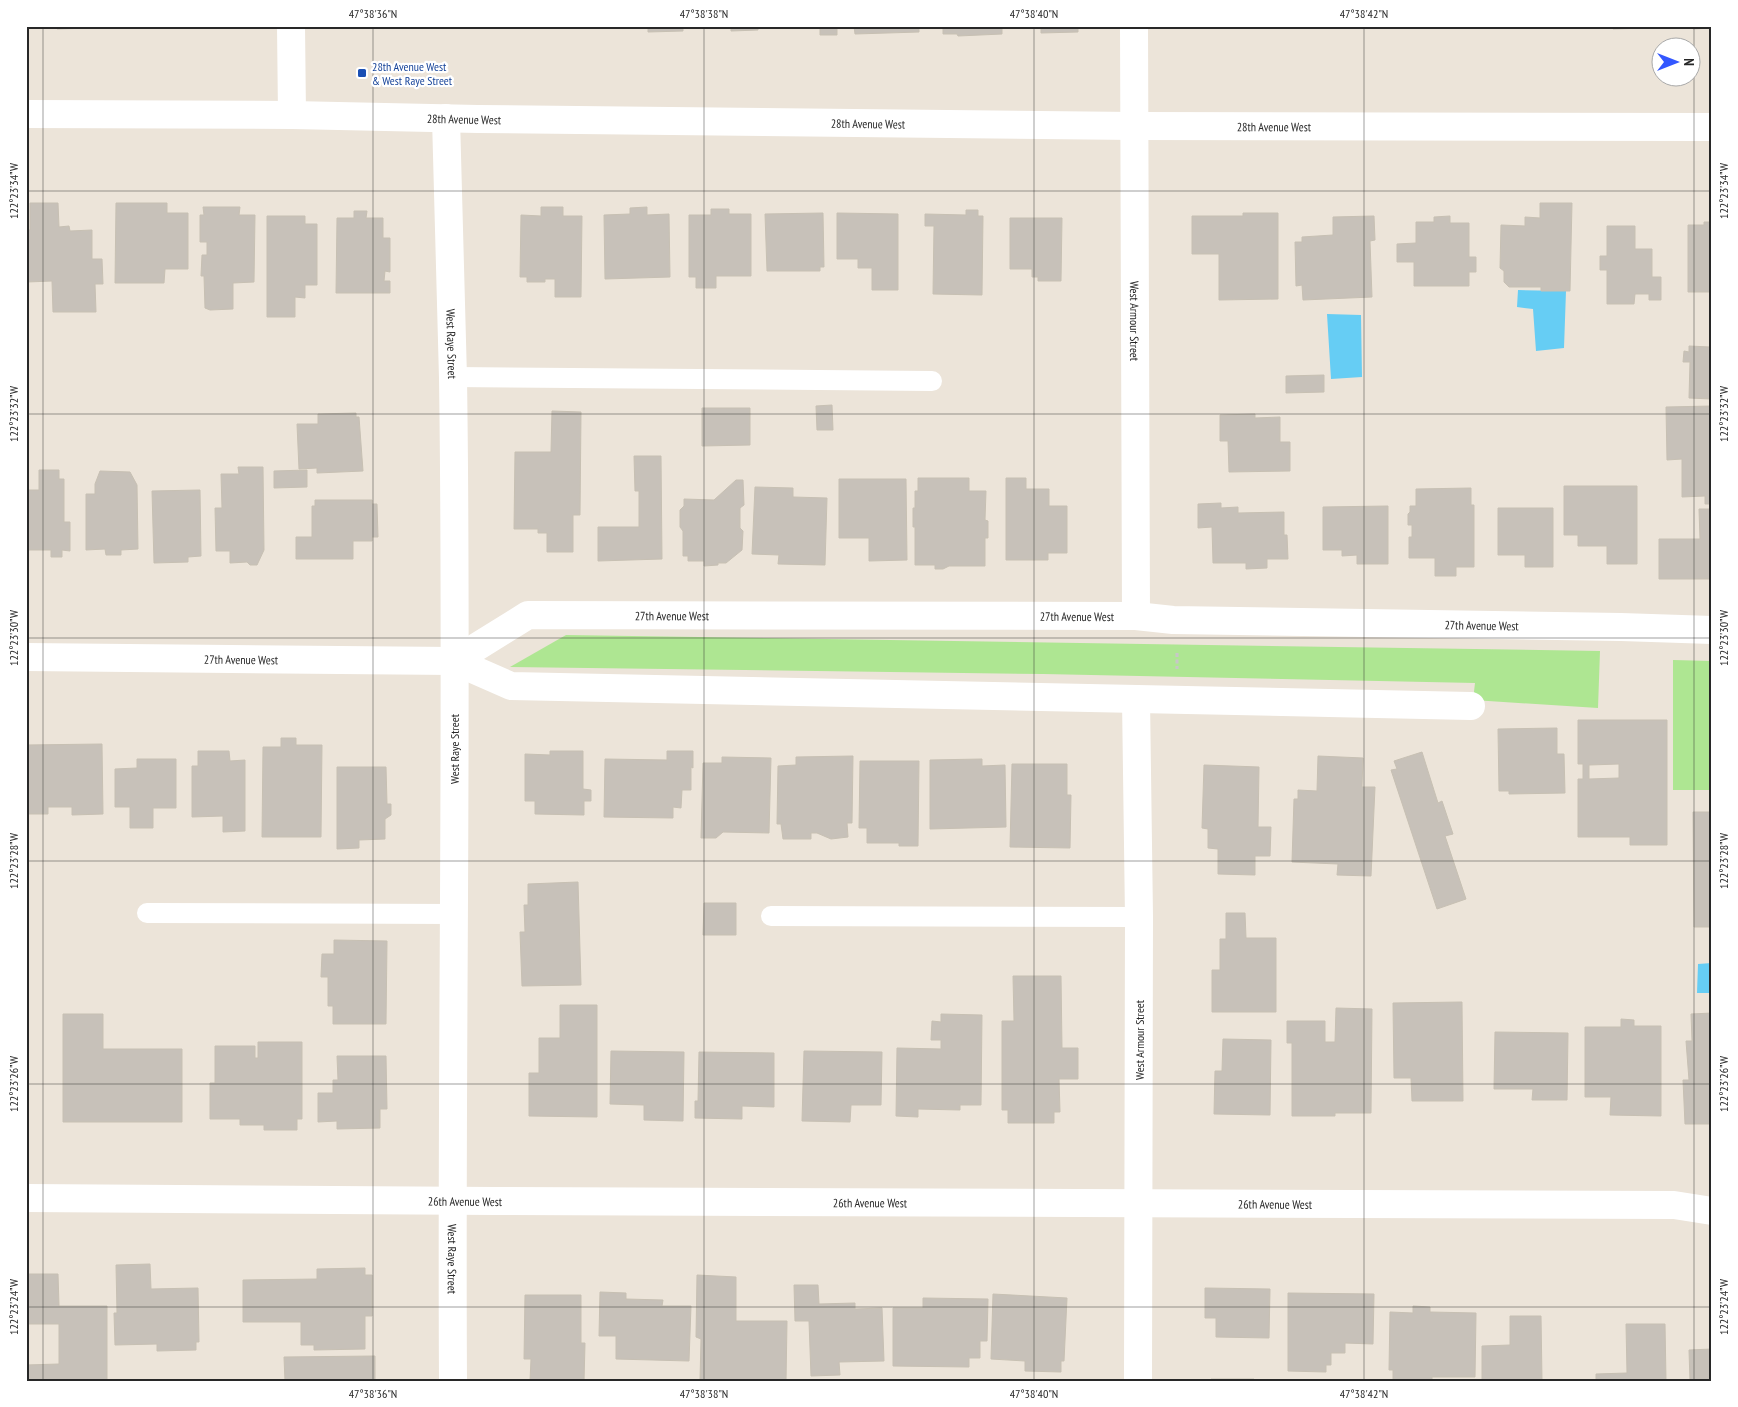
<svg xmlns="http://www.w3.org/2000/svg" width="1738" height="1407" font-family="'PT Sans Narrow',sans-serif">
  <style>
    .green { fill: #aee692 }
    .water { fill: #66cdf4 }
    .building { fill: #c7c1b9; stroke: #c7c0b3; fill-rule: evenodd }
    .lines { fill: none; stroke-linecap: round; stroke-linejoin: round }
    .path { stroke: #c7c7c7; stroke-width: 3; stroke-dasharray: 4 2.5; stroke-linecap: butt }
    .lane { stroke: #fff; stroke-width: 20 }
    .street { stroke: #fff; stroke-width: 28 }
    .secondary { stroke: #fff; stroke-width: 28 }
    .ticks { fill: none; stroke: #282828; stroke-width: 1; stroke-opacity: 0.45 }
    .transit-dot { fill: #1a4fb4; stroke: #fff; stroke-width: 2 }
    .labels { text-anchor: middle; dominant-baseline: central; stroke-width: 4.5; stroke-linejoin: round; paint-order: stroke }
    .transit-label { font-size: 12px; fill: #164399; stroke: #fff; text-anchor: start }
    .street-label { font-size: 12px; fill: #282828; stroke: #fff }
    .neatline { fill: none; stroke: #282828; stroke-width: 2 }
    .ticks-label { font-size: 12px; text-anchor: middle; fill: #282828 }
  </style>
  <rect width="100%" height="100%" fill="#ece4d9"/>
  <path class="green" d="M 566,635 L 1600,651 L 1598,708 L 1473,700 L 1475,683 L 1043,674 L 510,667 Z
    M 1673,660 L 1712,661 L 1712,790 L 1673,790 Z"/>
  <path class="water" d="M 1518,290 L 1566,291 L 1564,348 L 1536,351 L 1533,309 L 1517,307 Z
    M 1327,314 L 1361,315 L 1362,377 L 1331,379 Z
    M 1712,963 L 1712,993 L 1697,993 L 1698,964 Z"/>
  <path class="building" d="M 57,26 L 124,26 L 124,27 L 57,29 Z
    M 574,26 L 602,26 L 602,28 L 574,28 Z
    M 648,26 L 683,26 L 683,31 L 648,32 Z
    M 731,26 L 758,26 L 758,30 L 731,31 Z
    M 820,26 L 837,26 L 837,35 L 820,35 Z
    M 854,26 L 919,26 L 919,32 L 855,34 Z
    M 943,26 L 1002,26 L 1002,34 L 958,36 L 957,34 L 943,34 Z
    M 1015,26 L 1078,26 L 1078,32 L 1041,33 L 1041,26 L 1015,27 Z
    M 1613,26 L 1646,26 L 1647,28 L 1613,29 Z
    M 1693,26 L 1712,26 L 1712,28 L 1693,29 Z
    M 30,203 L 58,203 L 59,227 L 69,226 L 70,231 L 92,230 L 92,259 L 102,259 L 103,284 L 95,284 L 96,312 L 53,312 L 52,281 L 27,282 L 26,230 L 30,230 Z
    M 116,203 L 167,203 L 167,213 L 188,213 L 188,269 L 165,269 L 164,283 L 115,283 Z
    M 1540,203 L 1572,203 L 1570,291 L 1541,291 L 1541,287 L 1509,287 L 1504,282 L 1504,271 L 1500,268 L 1501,225 L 1525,226 L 1525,217 L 1540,218 Z
    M 203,207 L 240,207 L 239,215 L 255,215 L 254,282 L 233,283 L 233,309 L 210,310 L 205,308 L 204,276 L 201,276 L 202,255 L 207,255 L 207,242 L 200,242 L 200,215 L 204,215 Z
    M 541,207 L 563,207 L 563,216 L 582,216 L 581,297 L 555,297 L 555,279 L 545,279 L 545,282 L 527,282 L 527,277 L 520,277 L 521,215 L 541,216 Z
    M 647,207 L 647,215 L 669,214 L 670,277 L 605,279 L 604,215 L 630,214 L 630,208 Z
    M 711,209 L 729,209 L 729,214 L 751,214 L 751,276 L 716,276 L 716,288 L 696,288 L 696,277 L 689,277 L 689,215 L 711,215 Z
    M 966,210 L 978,210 L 978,216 L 983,216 L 982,295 L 933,294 L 934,226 L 925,226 L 925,214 L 966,215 Z
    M 354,211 L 367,211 L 366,218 L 383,218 L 383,238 L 390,238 L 390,272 L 385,271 L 384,281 L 390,281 L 390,293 L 336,293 L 337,218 L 354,218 Z
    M 823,213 L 824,267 L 820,267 L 820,271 L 767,271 L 765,214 Z
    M 837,213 L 898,214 L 898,290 L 872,290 L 872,268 L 858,268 L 858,259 L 837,259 Z
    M 1243,213 L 1278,213 L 1278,299 L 1219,300 L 1219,254 L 1192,254 L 1192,216 L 1243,216 Z
    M 267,216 L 305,216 L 305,224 L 317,224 L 317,285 L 305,285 L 305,298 L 295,297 L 295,317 L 267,317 Z
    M 1374,216 L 1375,240 L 1370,241 L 1372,297 L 1303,300 L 1302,285 L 1296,286 L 1295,242 L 1302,242 L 1302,237 L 1333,235 L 1333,217 Z
    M 1450,216 L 1450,223 L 1469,223 L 1469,257 L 1476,257 L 1476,272 L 1469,272 L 1469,286 L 1414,286 L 1414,262 L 1397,262 L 1397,244 L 1416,243 L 1416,222 L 1434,222 L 1434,217 Z
    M 1010,218 L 1062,218 L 1061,281 L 1038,281 L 1038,277 L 1032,277 L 1032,269 L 1010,269 Z
    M 1704,222 L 1712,222 L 1712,292 L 1688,292 L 1688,225 L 1704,225 Z
    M 1607,226 L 1635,226 L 1635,249 L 1652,249 L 1652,277 L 1661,277 L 1661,300 L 1649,300 L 1649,294 L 1635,294 L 1634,304 L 1607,304 L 1607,270 L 1600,270 L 1600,256 L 1607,256 Z
    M 1710,339 L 1712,339 L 1712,399 L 1689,398 L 1690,362 L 1683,362 L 1684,351 L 1689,352 L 1689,346 L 1710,347 Z
    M 1324,375 L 1324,392 L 1286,393 L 1286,376 Z
    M 832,405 L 833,430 L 817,430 L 816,406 Z
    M 1712,406 L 1712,504 L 1705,504 L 1705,496 L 1682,497 L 1682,459 L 1667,460 L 1666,407 Z
    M 702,408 L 750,408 L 750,445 L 702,446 Z
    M 552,411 L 581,412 L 580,515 L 573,515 L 573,552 L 547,552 L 547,533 L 538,533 L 538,529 L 514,529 L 515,452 L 551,452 Z
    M 356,413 L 356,417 L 359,417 L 363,471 L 317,473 L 317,468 L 299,469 L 297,424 L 318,424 L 318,414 Z
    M 1255,414 L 1255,418 L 1280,417 L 1280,442 L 1290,442 L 1290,471 L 1229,472 L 1228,441 L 1220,441 L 1220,415 Z
    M 634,456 L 661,456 L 662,559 L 598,561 L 598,527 L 639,527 L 639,491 L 635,491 Z
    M 238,467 L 263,467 L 264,550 L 257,565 L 250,565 L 247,562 L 230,563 L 230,551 L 216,551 L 215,508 L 222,508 L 221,474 L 239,474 Z
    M 39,470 L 59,470 L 59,479 L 64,479 L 64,522 L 70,522 L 70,551 L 62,550 L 62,557 L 51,557 L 51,550 L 26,550 L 26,490 L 39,490 Z
    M 307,470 L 307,487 L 274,488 L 274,471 Z
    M 100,471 L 130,472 L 137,485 L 138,549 L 121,550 L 121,555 L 106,555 L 105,549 L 86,550 L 86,494 L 95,494 L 95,484 Z
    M 918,478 L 969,478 L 969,491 L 986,491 L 985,520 L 988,521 L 988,538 L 985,538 L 985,566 L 949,566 L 943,569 L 935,569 L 935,565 L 915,565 L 915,527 L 913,527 L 913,508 L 915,508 L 915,491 L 918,491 Z
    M 1006,478 L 1026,478 L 1026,489 L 1049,489 L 1049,506 L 1067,506 L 1067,553 L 1048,553 L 1048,560 L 1006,560 Z
    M 839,479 L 906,479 L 907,560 L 869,561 L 869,538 L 839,538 Z
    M 736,480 L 743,480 L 744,505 L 740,508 L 740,528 L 743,531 L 742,550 L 726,563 L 718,563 L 718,565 L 704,566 L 704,561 L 688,561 L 688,556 L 683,556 L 683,531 L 680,527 L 680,510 L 684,506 L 684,499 L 714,500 Z
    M 1564,486 L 1637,486 L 1637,564 L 1607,564 L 1607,546 L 1578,546 L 1578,535 L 1564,535 Z
    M 755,487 L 793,488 L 793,497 L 827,498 L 825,565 L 778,564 L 779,555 L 752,554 Z
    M 1471,488 L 1471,505 L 1474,505 L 1474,567 L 1456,567 L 1456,576 L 1435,576 L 1435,558 L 1409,558 L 1409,537 L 1412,537 L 1412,525 L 1408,525 L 1408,514 L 1410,512 L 1410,506 L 1416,506 L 1416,489 Z
    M 200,490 L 201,556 L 188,557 L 188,562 L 154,563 L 152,491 Z
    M 315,500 L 372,500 L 372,504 L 377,504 L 378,537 L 372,537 L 372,541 L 353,541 L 353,559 L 296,559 L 296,537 L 312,537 L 312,506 L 315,506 Z
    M 1221,503 L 1221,508 L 1238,507 L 1238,513 L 1284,512 L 1284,535 L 1287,535 L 1288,559 L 1267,559 L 1267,568 L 1246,569 L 1246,563 L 1213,563 L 1212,527 L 1198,528 L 1198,504 Z
    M 1388,506 L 1388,564 L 1357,564 L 1357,555 L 1342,556 L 1342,550 L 1323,550 L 1323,507 Z
    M 1498,508 L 1553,508 L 1553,567 L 1525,567 L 1525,555 L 1498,555 Z
    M 1699,509 L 1712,509 L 1712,579 L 1659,579 L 1659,539 L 1700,539 Z
    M 1578,720 L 1667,720 L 1667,845 L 1630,845 L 1630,837 L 1578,837 L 1578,779 L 1583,779 L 1583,764 L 1578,764 ZM 1619,764 L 1619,778 L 1589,779 L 1589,765 Z
    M 1557,728 L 1557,754 L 1564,754 L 1565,793 L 1509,794 L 1509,791 L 1499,791 L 1498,729 Z
    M 281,738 L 296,738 L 296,745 L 322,745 L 321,837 L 262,837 L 263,747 L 281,747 Z
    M 102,744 L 103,814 L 72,815 L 72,807 L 48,807 L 48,814 L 26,814 L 26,745 Z
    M 198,751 L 229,751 L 230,761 L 245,760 L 245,831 L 223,832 L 223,816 L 192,817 L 192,766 L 198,766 Z
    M 550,751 L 583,751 L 583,789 L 591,790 L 591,801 L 584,801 L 584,815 L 535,814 L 535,801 L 525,801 L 525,754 L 550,755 Z
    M 667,751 L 693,751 L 693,768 L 691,767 L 691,790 L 682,790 L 681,808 L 673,807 L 673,818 L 604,817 L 605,759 L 667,760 Z
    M 1422,752 L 1438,803 L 1442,801 L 1453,834 L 1445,836 L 1466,899 L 1437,909 L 1391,770 L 1397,769 L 1394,761 Z
    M 853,756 L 852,823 L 847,823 L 848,837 L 831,839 L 817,833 L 811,833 L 811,839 L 783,839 L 781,824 L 777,824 L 778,766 L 796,765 L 796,757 Z
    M 1318,756 L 1363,758 L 1362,787 L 1375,787 L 1371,876 L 1337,875 L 1338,864 L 1292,862 L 1294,799 L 1298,799 L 1298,790 L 1317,791 Z
    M 722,757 L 771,758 L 769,833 L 723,832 L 716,838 L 701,838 L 703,763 L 722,763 Z
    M 137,759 L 176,759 L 176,808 L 153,808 L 153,828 L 130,828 L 130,807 L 115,807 L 115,769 L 137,768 Z
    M 982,759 L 982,766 L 1005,765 L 1006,827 L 930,829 L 930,760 Z
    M 860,761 L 919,761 L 918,846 L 899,846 L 899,843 L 867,843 L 867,828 L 859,828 Z
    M 1012,764 L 1067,764 L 1067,795 L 1071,795 L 1070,848 L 1010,847 Z
    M 1204,765 L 1259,767 L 1258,827 L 1271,827 L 1270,856 L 1255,856 L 1255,875 L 1218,874 L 1218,849 L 1208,848 L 1208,829 L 1202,828 Z
    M 337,767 L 386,767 L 387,804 L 391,804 L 391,815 L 385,819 L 385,839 L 359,840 L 359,848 L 337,849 Z
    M 1693,812 L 1712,812 L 1712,927 L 1694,927 Z
    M 578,882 L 581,985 L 522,986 L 520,932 L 525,932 L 524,905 L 528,905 L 528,884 Z
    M 704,903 L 736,903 L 736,935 L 703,935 Z
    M 1226,913 L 1245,913 L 1246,938 L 1276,938 L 1276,1012 L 1212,1012 L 1212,970 L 1220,970 L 1220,939 L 1226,939 Z
    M 334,940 L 387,941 L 386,1024 L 333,1024 L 333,1006 L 328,1006 L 328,977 L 321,977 L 322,954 L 334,954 Z
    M 1013,976 L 1061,976 L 1062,1048 L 1078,1048 L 1078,1079 L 1059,1079 L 1060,1112 L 1054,1112 L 1054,1123 L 1008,1123 L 1008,1110 L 1002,1110 L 1002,1021 L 1014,1021 Z
    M 1462,1002 L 1463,1101 L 1412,1101 L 1411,1078 L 1394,1078 L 1393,1003 Z
    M 560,1005 L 597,1005 L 597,1117 L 529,1116 L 529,1073 L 539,1073 L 539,1038 L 560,1038 Z
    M 1336,1008 L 1372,1009 L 1371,1113 L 1335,1113 L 1335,1116 L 1292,1116 L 1292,1043 L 1287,1043 L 1287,1021 L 1325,1021 L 1325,1042 L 1335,1042 Z
    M 1712,1013 L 1712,1124 L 1685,1124 L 1683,1080 L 1689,1080 L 1686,1041 L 1692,1041 L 1691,1014 Z
    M 63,1014 L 103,1014 L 103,1049 L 182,1049 L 182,1122 L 63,1122 Z
    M 941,1014 L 982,1015 L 981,1105 L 960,1105 L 960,1110 L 918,1109 L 918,1117 L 896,1116 L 897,1048 L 941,1049 L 941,1040 L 931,1040 L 932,1021 L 941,1022 Z
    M 1621,1019 L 1634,1020 L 1634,1026 L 1661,1026 L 1661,1116 L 1610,1115 L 1611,1097 L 1585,1097 L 1585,1027 L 1621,1027 Z
    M 1495,1032 L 1568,1033 L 1567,1100 L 1532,1100 L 1533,1089 L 1494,1089 Z
    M 1223,1039 L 1271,1040 L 1270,1115 L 1214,1114 L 1215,1071 L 1222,1071 Z
    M 258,1042 L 302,1042 L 302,1119 L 297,1119 L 297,1130 L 264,1130 L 264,1125 L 240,1125 L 240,1119 L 210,1119 L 210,1083 L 215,1083 L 215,1046 L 255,1046 L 255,1058 L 258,1058 Z
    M 611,1051 L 684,1052 L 683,1121 L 644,1120 L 644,1105 L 610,1104 Z
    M 804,1051 L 882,1052 L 881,1105 L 851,1105 L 850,1122 L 802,1121 Z
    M 699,1052 L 774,1053 L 774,1107 L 742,1106 L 742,1119 L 695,1118 L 695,1101 L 698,1101 Z
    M 337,1056 L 386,1056 L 387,1109 L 380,1109 L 380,1128 L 337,1129 L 337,1121 L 318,1122 L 318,1093 L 333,1093 L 333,1080 L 338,1080 Z
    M 150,1264 L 151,1289 L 198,1288 L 199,1342 L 196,1342 L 196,1350 L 157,1351 L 157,1344 L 115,1345 L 114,1313 L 117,1313 L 116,1265 Z
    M 365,1268 L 365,1275 L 372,1275 L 372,1316 L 365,1316 L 365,1349 L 314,1350 L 314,1345 L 301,1345 L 301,1322 L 243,1322 L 243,1280 L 317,1279 L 317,1269 Z
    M 26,1274 L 58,1274 L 59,1306 L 107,1306 L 107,1381 L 26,1381 L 26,1365 L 59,1364 L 59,1324 L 26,1324 Z
    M 697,1275 L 736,1277 L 736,1321 L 787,1321 L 786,1381 L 700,1381 L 701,1339 L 696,1337 Z
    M 794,1285 L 818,1285 L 819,1304 L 855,1303 L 855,1309 L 882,1308 L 884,1361 L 839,1362 L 840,1375 L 811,1376 L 809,1321 L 795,1321 Z
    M 1205,1288 L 1270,1289 L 1269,1338 L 1216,1337 L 1216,1318 L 1205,1318 Z
    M 600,1292 L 626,1293 L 626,1299 L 663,1300 L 662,1306 L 691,1306 L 689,1361 L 616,1359 L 616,1336 L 599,1336 Z
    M 1288,1293 L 1374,1294 L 1373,1344 L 1345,1343 L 1345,1353 L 1331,1353 L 1331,1365 L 1326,1365 L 1326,1372 L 1288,1371 Z
    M 993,1294 L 1067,1298 L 1064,1361 L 1061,1361 L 1061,1372 L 1025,1371 L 1025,1361 L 991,1359 Z
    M 525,1295 L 581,1295 L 581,1343 L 585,1343 L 584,1381 L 530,1381 L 531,1359 L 524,1359 Z
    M 923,1298 L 988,1299 L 987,1341 L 980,1341 L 980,1358 L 969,1358 L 969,1367 L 893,1366 L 893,1308 L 923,1308 Z
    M 1413,1306 L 1430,1307 L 1430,1312 L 1476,1313 L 1475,1377 L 1432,1377 L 1432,1381 L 1393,1380 L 1393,1370 L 1389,1370 L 1390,1312 L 1413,1313 Z
    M 1510,1316 L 1541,1316 L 1542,1381 L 1482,1381 L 1482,1346 L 1510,1345 Z
    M 1626,1324 L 1665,1324 L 1666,1381 L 1596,1381 L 1596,1374 L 1627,1373 Z
    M 1712,1349 L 1712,1381 L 1690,1381 L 1689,1350 Z
    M 375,1356 L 375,1381 L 285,1381 L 284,1357 Z
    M 1211,1379 L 1254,1379 L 1254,1381 L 1211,1381 Z"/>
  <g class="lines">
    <path class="path" d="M 1177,653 L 1177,669"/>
    <path class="lane" d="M 453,377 L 932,381
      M 147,913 L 454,914
      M 771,916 L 1139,917"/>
    <g class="street">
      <path d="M 291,26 L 292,115"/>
      <path id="s1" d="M 1134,26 L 1136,616"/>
      <path id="s2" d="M 446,118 C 448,205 451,291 453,378 C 458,712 451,1047 453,1381"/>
      <path id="s3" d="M 26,657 L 454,661 L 511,686 L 1471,706"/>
      <path id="s4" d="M 454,661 L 528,615 L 1136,616 L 1173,620 L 1621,627 L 1712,630"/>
      <path d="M 1136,699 L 1139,917 L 1138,1381"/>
      <path id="s5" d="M 26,1198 L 495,1201 L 1674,1205 L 1712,1211"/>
    </g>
    <path class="secondary" id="s6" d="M 26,114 L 292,115 L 478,119 L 1134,126 L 1712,127"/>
  </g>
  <path class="ticks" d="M 43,26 L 43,1381M 373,26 L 373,1381M 704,26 L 704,1381M 1034,26 L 1034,1381M 1364,26 L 1364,1381M 1694,26 L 1694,1381M 26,191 L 1712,191M 26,414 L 1712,414M 26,638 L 1712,638M 26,861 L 1712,861M 26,1084 L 1712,1084M 26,1307 L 1712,1307"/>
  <rect class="transit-dot" x="357" y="68" width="10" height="10" rx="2.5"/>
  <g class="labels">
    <g class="transit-label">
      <text x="372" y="66">28th Avenue West<tspan x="372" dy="14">&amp; West Raye Street</tspan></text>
    </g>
    <g class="street-label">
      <text stroke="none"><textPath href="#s6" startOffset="438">28th Avenue West</textPath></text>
      <text stroke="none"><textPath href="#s6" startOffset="842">28th Avenue West</textPath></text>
      <text stroke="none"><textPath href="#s6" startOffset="1248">28th Avenue West</textPath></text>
      <text stroke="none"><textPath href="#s1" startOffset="295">West Armour Street</textPath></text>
      <text stroke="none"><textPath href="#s2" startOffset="226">West Raye Street</textPath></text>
      <text stroke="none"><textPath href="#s4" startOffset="231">27th Avenue West</textPath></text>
      <text stroke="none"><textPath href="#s4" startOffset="636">27th Avenue West</textPath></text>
      <text stroke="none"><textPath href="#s4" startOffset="1041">27th Avenue West</textPath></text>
      <text stroke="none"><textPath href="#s3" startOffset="215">27th Avenue West</textPath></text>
      <text transform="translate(454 749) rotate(-90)">West Raye Street</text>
      <text transform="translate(1139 1040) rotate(-90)">West Armour Street</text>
      <text stroke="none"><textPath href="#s5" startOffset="439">26th Avenue West</textPath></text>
      <text stroke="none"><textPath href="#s5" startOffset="844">26th Avenue West</textPath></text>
      <text stroke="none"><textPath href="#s5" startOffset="1249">26th Avenue West</textPath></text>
      <text stroke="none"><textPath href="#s2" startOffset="1141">West Raye Street</textPath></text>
    </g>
  </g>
  <rect width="1738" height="1407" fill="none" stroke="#ffffff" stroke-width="55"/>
  <g transform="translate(1676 62) rotate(90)"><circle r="24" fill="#ffffff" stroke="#a9a9a9"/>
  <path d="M0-4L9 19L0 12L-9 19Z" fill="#3357ff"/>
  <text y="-8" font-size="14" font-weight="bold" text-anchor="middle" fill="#282828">N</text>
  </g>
  <rect x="28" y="28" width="1682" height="1352" class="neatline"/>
  <g class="ticks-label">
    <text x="373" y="18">47°38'36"N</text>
    <text x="704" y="18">47°38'38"N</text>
    <text x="1034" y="18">47°38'40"N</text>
    <text x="1364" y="18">47°38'42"N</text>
    <text transform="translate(1724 191) rotate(-90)" y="4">122°23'34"W</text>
    <text transform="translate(14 191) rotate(-90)" y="4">122°23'34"W</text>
    <text transform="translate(1724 414) rotate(-90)" y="4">122°23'32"W</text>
    <text transform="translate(14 414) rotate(-90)" y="4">122°23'32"W</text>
    <text transform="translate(1724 638) rotate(-90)" y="4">122°23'30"W</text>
    <text transform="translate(14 638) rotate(-90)" y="4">122°23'30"W</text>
    <text transform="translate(1724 861) rotate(-90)" y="4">122°23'28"W</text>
    <text transform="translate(14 861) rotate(-90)" y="4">122°23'28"W</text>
    <text transform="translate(1724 1084) rotate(-90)" y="4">122°23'26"W</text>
    <text transform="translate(14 1084) rotate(-90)" y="4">122°23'26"W</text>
    <text transform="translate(14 1307) rotate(-90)" y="4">122°23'24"W</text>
    <text transform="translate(1724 1307) rotate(-90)" y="4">122°23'24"W</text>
    <text x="373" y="1398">47°38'36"N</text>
    <text x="704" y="1398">47°38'38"N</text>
    <text x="1034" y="1398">47°38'40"N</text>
    <text x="1364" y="1398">47°38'42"N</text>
  </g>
</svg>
